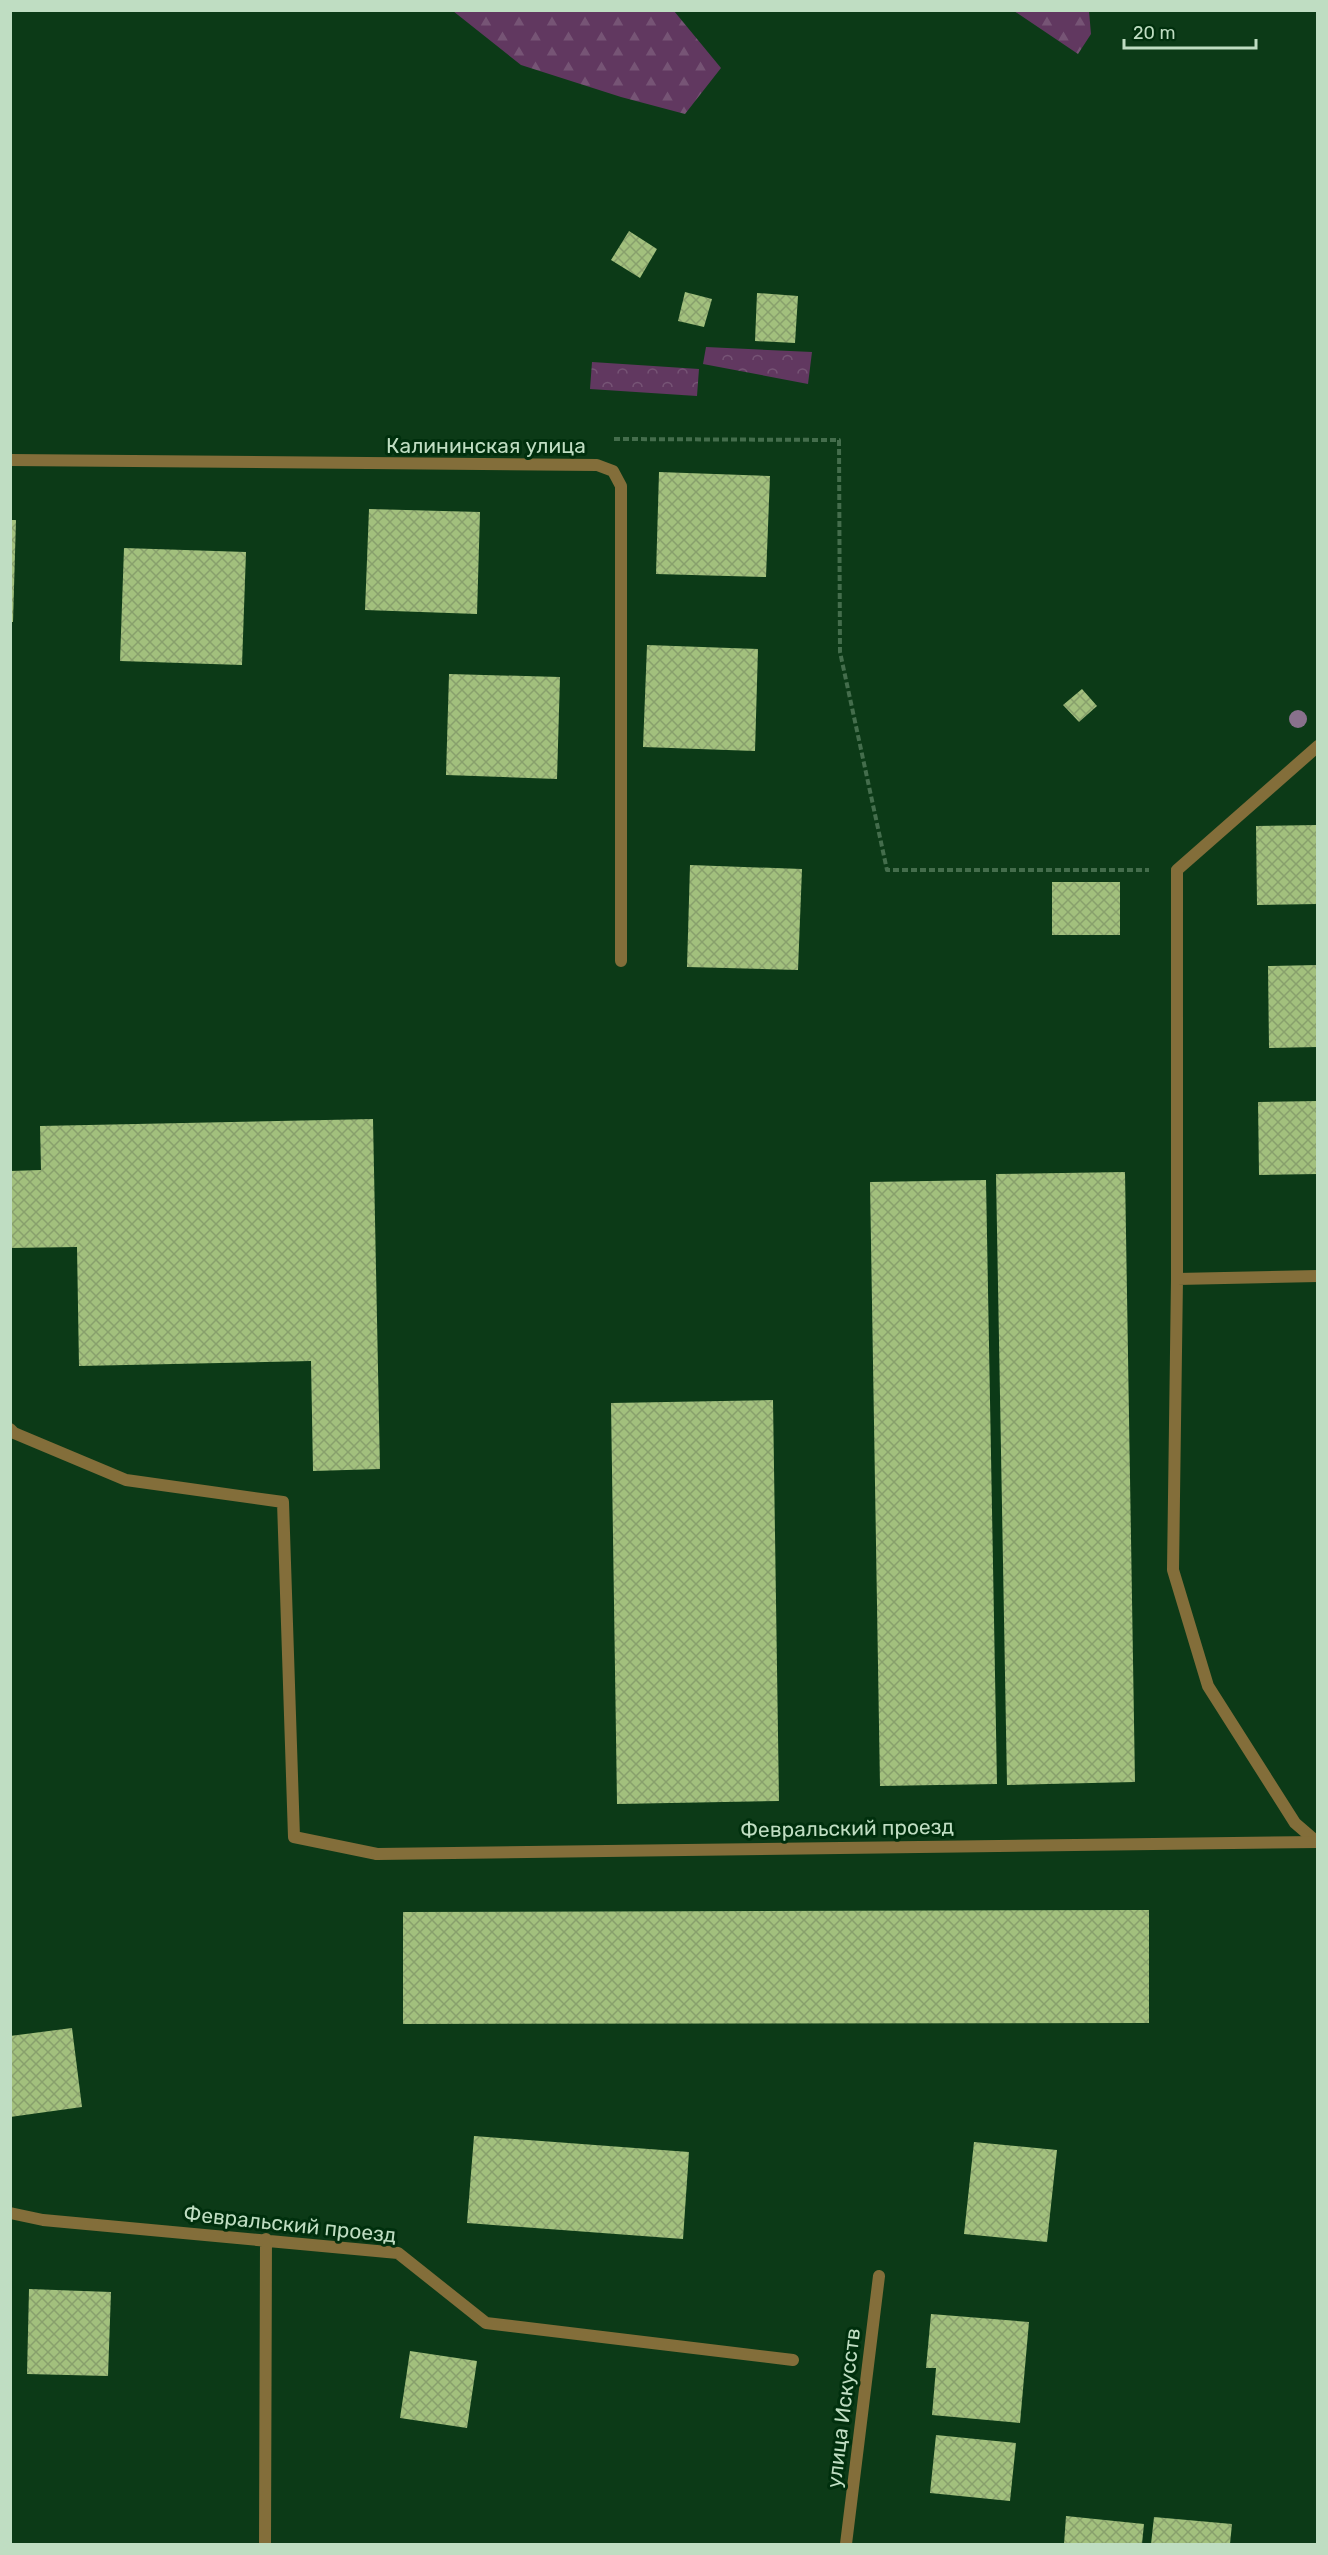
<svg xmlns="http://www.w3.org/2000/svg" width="1328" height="2555" font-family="Rubik,sans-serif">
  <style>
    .forest { fill: url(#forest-firs) }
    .park { fill: url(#park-crowns) }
    .building { fill: url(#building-cross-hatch) }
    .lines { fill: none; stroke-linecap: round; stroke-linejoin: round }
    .path { stroke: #446d4c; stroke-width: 4; stroke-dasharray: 6 3; stroke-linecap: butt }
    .service { stroke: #836e3a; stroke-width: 12 }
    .minor { stroke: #836e3a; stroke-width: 12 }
    .tree { fill: #89718c }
    .labels { text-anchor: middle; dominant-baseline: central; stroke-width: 6; stroke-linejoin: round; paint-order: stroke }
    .street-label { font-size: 21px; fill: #bfddc2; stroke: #002f0d }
  </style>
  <defs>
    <pattern id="forest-firs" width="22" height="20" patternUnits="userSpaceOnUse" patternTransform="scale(1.5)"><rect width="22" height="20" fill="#613860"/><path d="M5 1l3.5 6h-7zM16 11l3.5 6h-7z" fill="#765475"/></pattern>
    <pattern id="park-crowns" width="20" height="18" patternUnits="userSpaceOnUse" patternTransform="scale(1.5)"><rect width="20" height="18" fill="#613860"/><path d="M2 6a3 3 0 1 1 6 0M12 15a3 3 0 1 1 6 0" fill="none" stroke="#765475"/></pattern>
    <pattern id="building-cross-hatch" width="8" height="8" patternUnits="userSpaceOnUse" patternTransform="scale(1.5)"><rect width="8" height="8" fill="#a2c07d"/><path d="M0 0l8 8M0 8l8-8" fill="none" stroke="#88a06c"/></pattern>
  </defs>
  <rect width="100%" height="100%" fill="#0c3a17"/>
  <path class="forest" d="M 453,11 L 674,11 L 721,68 L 685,114 L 621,97 L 521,65 Z
    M 1014,11 L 1089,11 L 1091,34 L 1078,54 Z"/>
  <path class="park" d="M 706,347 L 812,352 L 808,384 L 703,364 Z
    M 592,362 L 699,369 L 697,396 L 590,389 Z"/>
  <path class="building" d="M 629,231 L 657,249 L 640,278 L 611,260 Z
    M 685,292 L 712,299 L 704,327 L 678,321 Z
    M 757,293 L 798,296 L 795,343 L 755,341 Z
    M 659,472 L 770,476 L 766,577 L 656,574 Z
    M 369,509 L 480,512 L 477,614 L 365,610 Z
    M 10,520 L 16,520 L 13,622 L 10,622 Z
    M 124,548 L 246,552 L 242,665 L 120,661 Z
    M 647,645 L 758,649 L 755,751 L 643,747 Z
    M 449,674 L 560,677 L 557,779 L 446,775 Z
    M 1082,689 L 1097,706 L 1079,722 L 1063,705 Z
    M 1318,825 L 1318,904 L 1257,905 L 1256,826 Z
    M 690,865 L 802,869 L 798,970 L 687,967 Z
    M 1052,882 L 1120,882 L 1120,935 L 1052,935 Z
    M 1318,965 L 1318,1047 L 1269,1048 L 1268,966 Z
    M 1318,1101 L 1318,1174 L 1259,1175 L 1258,1102 Z
    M 373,1119 L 380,1469 L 313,1471 L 311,1361 L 79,1366 L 77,1247 L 10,1248 L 10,1171 L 41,1170 L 40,1126 Z
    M 1125,1172 L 1135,1782 L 1007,1785 L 996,1174 Z
    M 986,1180 L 997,1784 L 880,1786 L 870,1182 Z
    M 773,1400 L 779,1801 L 617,1804 L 611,1403 Z
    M 1149,1910 L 1149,2023 L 403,2024 L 403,1912 Z
    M 72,2028 L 82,2107 L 10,2117 L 10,2036 Z
    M 474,2136 L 689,2152 L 683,2239 L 467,2223 Z
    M 974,2142 L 1057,2150 L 1047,2242 L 964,2234 Z
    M 29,2289 L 111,2292 L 108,2376 L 27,2374 Z
    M 931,2314 L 1029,2322 L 1020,2423 L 932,2415 L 936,2368 L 926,2368 Z
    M 410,2351 L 477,2361 L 467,2428 L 400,2418 Z
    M 936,2435 L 1016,2443 L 1010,2501 L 930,2493 Z
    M 1066,2516 L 1144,2524 L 1142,2544 L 1064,2544 Z
    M 1154,2517 L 1232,2524 L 1230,2544 L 1151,2544 Z"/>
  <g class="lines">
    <path class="path" d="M 614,439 L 839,440 L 840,652 L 887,870 L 1149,870"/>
    <path class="service" d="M 1177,1279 L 1318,1276
      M 10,1429 L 14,1433 L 126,1480 L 283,1502 L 294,1837 L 377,1854
      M 1317,1842 L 1295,1823 L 1208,1686 L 1173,1570 L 1177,1279 L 1177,870 L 1318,746
      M 10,2213 L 43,2220 L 398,2253 L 486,2323 L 793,2360
      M 265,2544 L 266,2239"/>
    <path class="minor" d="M 10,460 L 597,465 L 613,471 L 621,486 L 621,961
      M 377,1854 L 1318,1842
      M 846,2544 L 879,2276"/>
  </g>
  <circle class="tree" cx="1298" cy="719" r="9"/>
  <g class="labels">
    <g class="street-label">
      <text x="486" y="445">Калининская улица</text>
      <text transform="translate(847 1828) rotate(-1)">Февральский проезд</text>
      <text transform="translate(290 2224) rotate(6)">Февральский проезд</text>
      <text transform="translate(843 2408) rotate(-83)">улица Искусств</text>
    </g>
  </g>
  <rect width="1328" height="2555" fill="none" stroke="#bfddc2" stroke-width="24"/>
  <path d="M1124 39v9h132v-9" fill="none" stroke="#bfddc2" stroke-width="3"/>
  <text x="1133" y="39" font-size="18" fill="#bfddc2" stroke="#002f0d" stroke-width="4.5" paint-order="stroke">20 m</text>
</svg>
